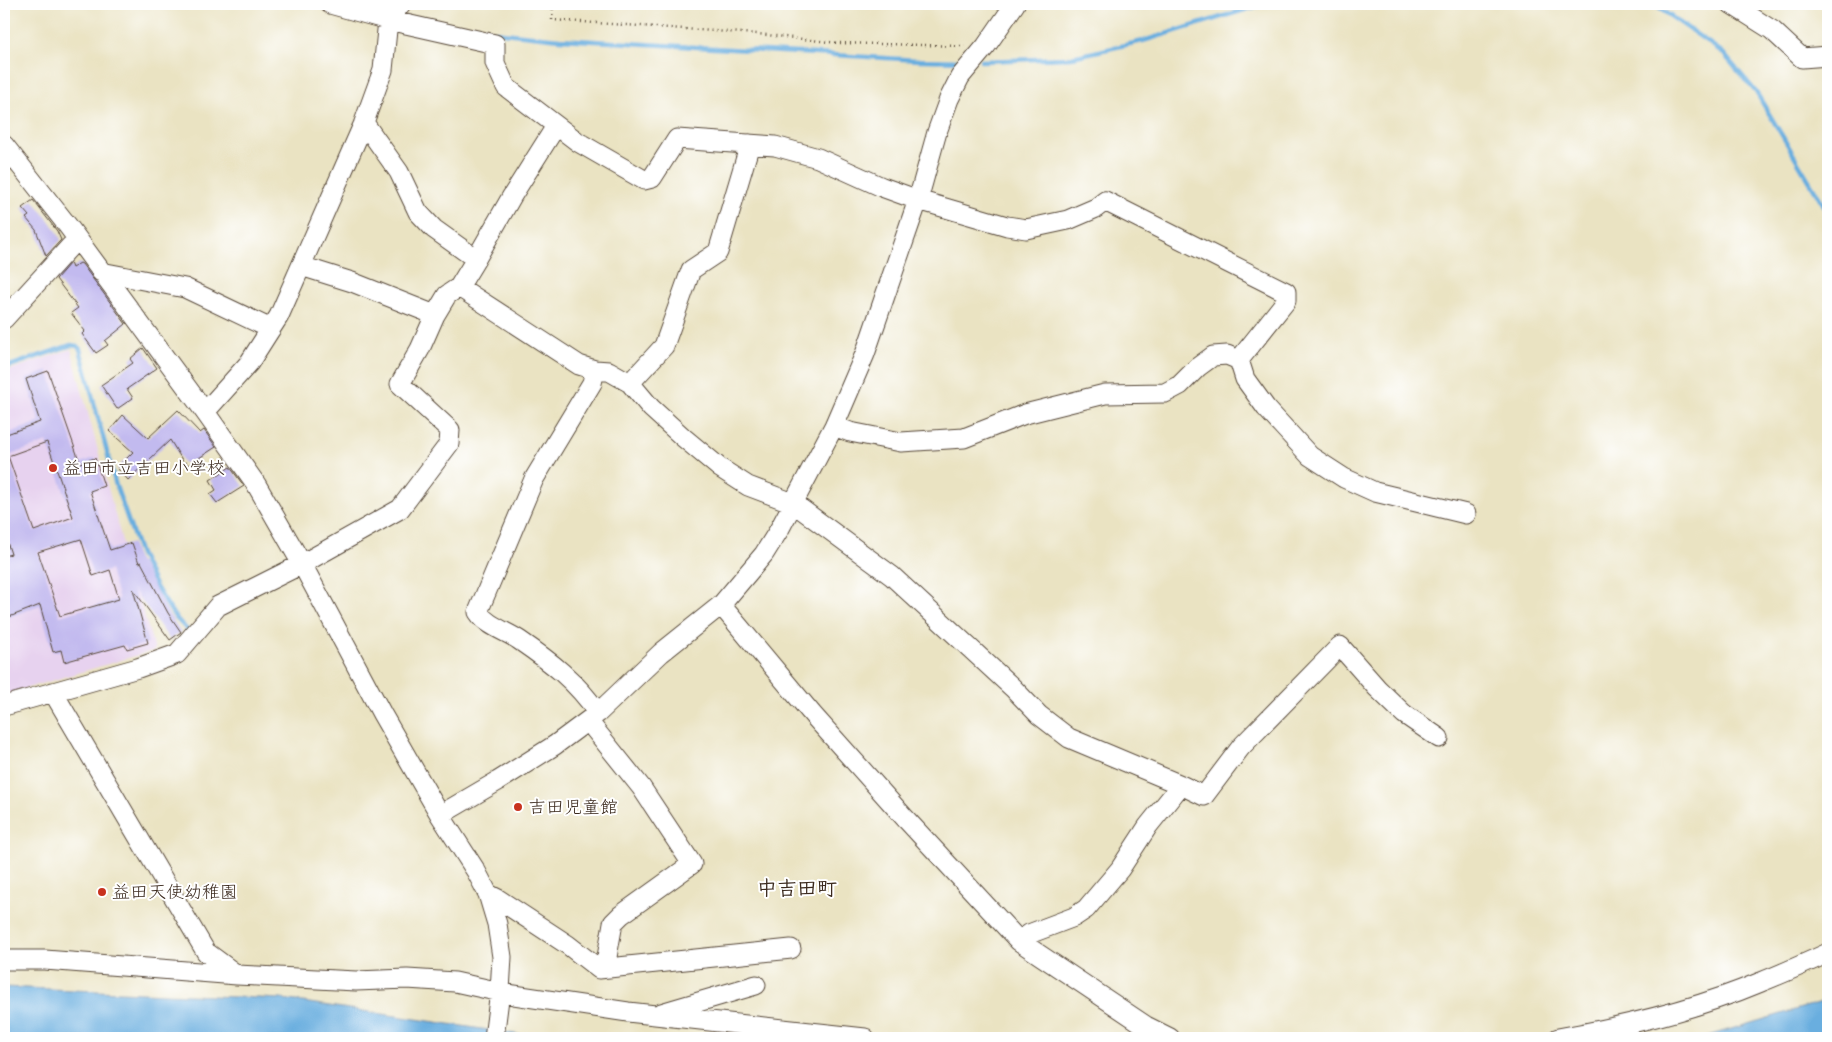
<svg xmlns="http://www.w3.org/2000/svg" width="1832" height="1042" font-family="'Balsamiq Sans','Klee One',sans-serif">
  <style>
    .built { fill: #e7d2ef }
    .water { fill: #69aedf; stroke: #526c7e }
    .lines { fill: none; stroke-linecap: round; stroke-linejoin: round }
    .stream { stroke: #69aedf; stroke-width: 4.5 }
    .building { fill: #c2baef; fill-rule: evenodd }
    .minor-casing { stroke: #554637; stroke-width: 21 }
    .path { stroke: #554637; stroke-width: 2.5; stroke-dasharray: 1 4; stroke-linecap: butt }
    .minor { stroke: #fff; stroke-width: 19 }
    .poi-dot { fill: #c8321e; stroke: #fff; stroke-width: 2 }
    .labels { text-anchor: middle; dominant-baseline: central; stroke-width: 4; stroke-linejoin: round; paint-order: stroke }
    .poi-label { font-size: 18px; fill: #3b2a1e; stroke: #fff; text-anchor: start }
    .quarter-label { font-size: 20px; font-weight: bold; fill: #3b2a1e; stroke: #fff }
  </style>
  <rect width="100%" height="100%" fill="#fff"/>
  <filter id="ink" filterUnits="userSpaceOnUse"><feTurbulence type="fractalNoise" baseFrequency=".02" numOctaves="2"/><feDisplacementMap in="SourceGraphic" scale="10" xChannelSelector="R" yChannelSelector="G"/><feConvolveMatrix kernelMatrix="1 2 1 2 8 2 1 2 1" color-interpolation-filters="sRGB"/></filter>
  <filter id="wash" filterUnits="userSpaceOnUse"><feTurbulence type="fractalNoise" baseFrequency=".0096" numOctaves="4" result="noise"/><feDisplacementMap in="SourceGraphic" scale="20" xChannelSelector="R" yChannelSelector="G"/><feGaussianBlur stdDeviation="1.12" result="paint"/><feColorMatrix in="noise" values="0 0 0 0 0 0 0 0 0 0 0 0 0 0 0 0 0 1.4 0 .05"/><feComposite in="paint" operator="in"/></filter>
  <g filter="url(#wash)">
    <rect width="100%" height="100%" fill="#eae3c2"/>
    <path class="built" d="M 71,349 L 128,563 L 155,650 L 4,695 L 4,372 Z"/>
    <path class="water" d="M 4,987 L 283,999 L 542,1038 L 4,1038 Z
      M 1828,1000 L 1828,1038 L 1701,1038 Z"/>
    <g class="lines">
      <path class="stream" d="M 1653,4 L 1722,52 L 1756,92 L 1828,212
        M 475,30 L 560,39 L 919,60 L 966,61
        M 981,61 L 1068,58 L 1143,41 L 1264,4
        M 4,368 L 71,345 L 77,346 L 80,349 L 116,486 L 140,554 L 156,587 L 175,617 L 189,632"/>
    </g>
    <g id="blocks">
      <path class="building" d="M 33,200 L 57,231 L 61,240 L 46,256 L 36,230 L 26,218 L 29,216 L 22,208 Z
        M 70,263 L 72,268 L 80,263 L 82,264 L 126,324 L 105,341 L 108,345 L 96,353 L 82,334 L 85,331 L 71,313 L 78,308 L 56,279 Z
        M 143,348 L 157,368 L 127,389 L 133,398 L 117,409 L 101,385 L 133,363 L 130,359 Z
        M 48,371 L 80,463 L 95,458 L 104,486 L 90,491 L 110,550 L 132,543 L 139,563 L 141,562 L 168,613 L 181,632 L 170,640 L 133,589 L 148,643 L 127,649 L 125,645 L 64,662 L 61,650 L 53,652 L 40,605 L 4,619 L 4,556 L 11,554 L 4,533 L 4,435 L 40,422 L 26,379 ZM 47,442 L 73,517 L 34,531 L 8,456 ZM 81,539 L 93,576 L 110,570 L 119,599 L 60,616 L 38,552 Z
        M 178,410 L 200,433 L 204,430 L 216,447 L 188,465 L 186,462 L 184,463 L 170,440 L 128,480 L 117,468 L 133,452 L 109,431 L 123,415 L 148,438 Z
        M 230,467 L 244,486 L 217,503 L 210,494 L 216,490 L 210,480 Z"/>
    </g>
  </g>
  <g filter="url(#ink)">
    <use href="#blocks" fill-opacity="0" stroke="#554637" stroke-width="1"/>
    <g class="lines">
      <g class="minor-casing">
        <path id="minor" d="M 330,4 L 388,20 L 495,44 L 495,63 L 506,87 L 578,142 L 644,180 L 652,178 L 677,139 L 775,146 L 818,158 L 882,187 L 918,200 L 1007,226 L 1026,229 L 1068,220 L 1096,208 L 1105,201 L 1286,292 L 1286,301 L 1239,360 L 1227,355 L 1213,356 L 1198,367 L 1180,385 L 1165,393 L 1105,394 L 1025,414 L 964,438 L 901,442 L 850,432 L 834,426
          M 1731,4 L 1772,30 L 1802,58 L 1828,56
          M 363,125 L 367,127 L 399,172 L 418,212 L 434,229 L 476,259 L 459,287 L 579,365 L 595,370 L 609,371 L 630,383 L 651,408 L 684,438 L 720,468 L 748,486 L 793,503 L 892,576 L 1013,688 L 1039,715 L 1069,738 L 1181,785 L 1204,796 L 1241,747 L 1340,646 L 1377,688 L 1404,714 L 1439,738
          M 4,145 L 68,226 L 205,412 L 256,484 L 302,564 L 382,714 L 440,815 L 476,871 L 488,894 L 497,924 L 502,957 L 500,991 L 494,1038
          M 476,259 L 512,196 L 556,126
          M 301,266 L 352,282 L 435,315 L 447,295 L 459,287
          M 101,272 L 185,288 L 271,329
          M 4,319 L 77,239
          M 1239,360 L 1245,379 L 1266,408 L 1310,456 L 1344,478 L 1375,492 L 1466,514
          M 595,370 L 592,383 L 534,479 L 478,612 C 487,626 506,631 519,640 C 551,662 576,681 598,713
          M 630,383 L 664,346 L 691,270 L 718,252 L 750,144
          M 205,412 L 249,363 L 279,316 L 363,125 L 383,70 L 388,20 L 401,4
          M 721,605 L 813,715 L 904,817 L 1019,941 L 1146,1026 L 1170,1038
          M 53,692 L 206,952 L 237,975
          M 4,706 L 138,668 L 177,654 L 218,606 L 302,564 L 400,509 L 449,444 L 450,430 L 400,384 L 420,349 L 435,315
          M 588,721 L 641,787 L 692,864 L 621,915 L 613,923 L 607,957 L 599,969
          M 440,815 L 498,781 L 555,745 L 598,713 L 661,653 L 721,605 L 764,554 L 779,530 L 834,426 L 865,354 L 918,200 L 937,132 L 949,99 L 960,77 L 986,46 L 1015,4
          M 488,894 L 498,899 L 568,945 L 599,969 L 791,949
          M 1019,941 L 1029,934 L 1074,917 L 1086,909 L 1120,869 L 1148,826 L 1181,785
          M 4,960 L 45,960 L 237,975 L 356,981 L 407,979 L 455,982 L 514,995 L 628,1012 L 865,1038
          M 661,1013 L 756,985
          M 1558,1038 C 1627,1026 1697,1009 1761,982 C 1784,973 1806,963 1828,953"/>
      </g>
      <path class="path" d="M 553,4 L 552,20 L 758,34 L 838,43 L 965,46"/>
      <use href="#minor" class="minor"/>
    </g>
  </g>
  <g class="poi-dot">
    <circle cx="53" cy="468" r="5"/>
    <circle cx="518" cy="807" r="5"/>
    <circle cx="102" cy="892" r="5"/>
  </g>
  <g class="labels">
    <g class="poi-label">
      <text x="63" y="468">益田市立吉田小学校</text>
      <text x="528" y="807">吉田児童館</text>
      <text x="112" y="892">益田天使幼稚園</text>
    </g>
    <g class="quarter-label">
      <text x="797" y="889">中吉田町</text>
    </g>
  </g>
  <rect width="1832" height="1042" fill="none" stroke="#fff" stroke-width="20"/>
</svg>
